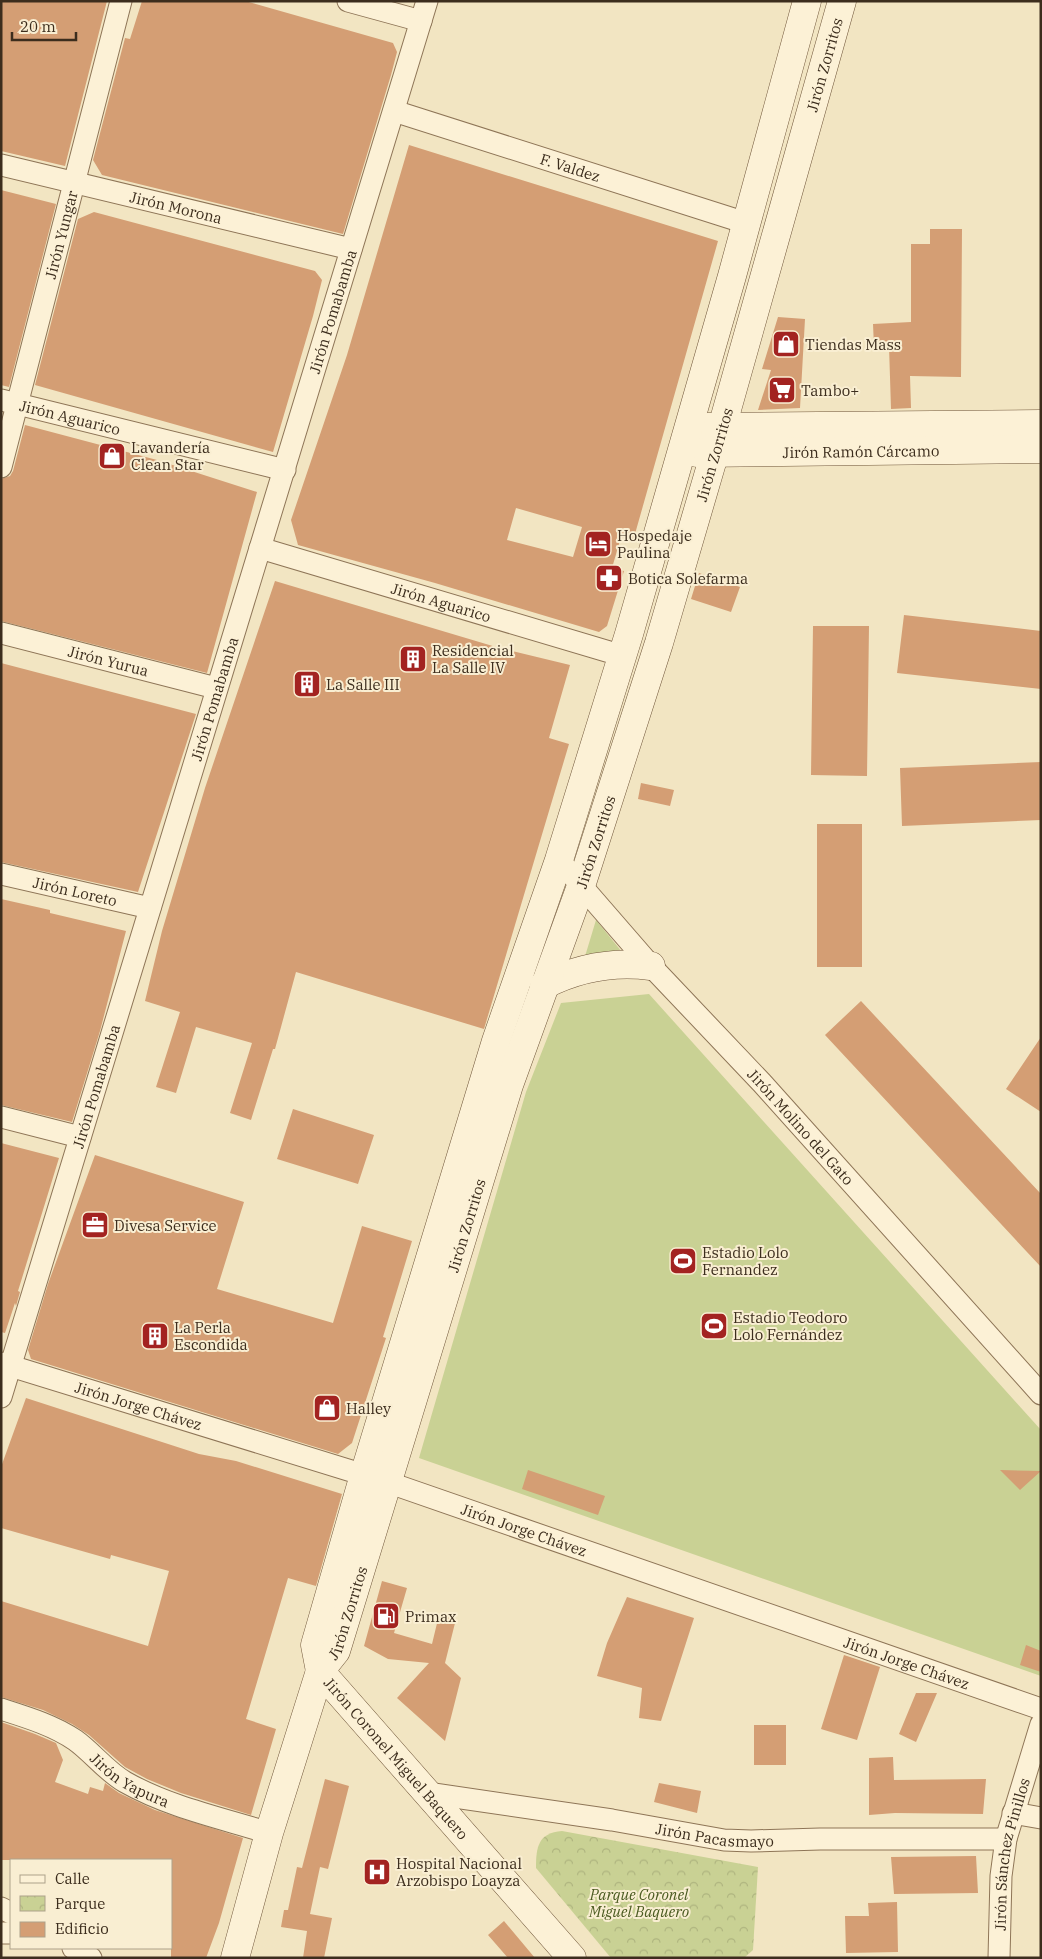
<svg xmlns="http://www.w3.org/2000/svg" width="1042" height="1959" font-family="'IBM Plex Serif',serif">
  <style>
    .green { fill: #c9d194 }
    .park { fill: url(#park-crowns) }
    .building { fill: #d49e74; fill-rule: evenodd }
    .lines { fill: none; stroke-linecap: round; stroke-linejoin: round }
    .street-casing { stroke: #8e7557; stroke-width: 23 }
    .secondary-casing { stroke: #70563a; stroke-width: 29 }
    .street { stroke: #fcf1d6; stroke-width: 21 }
    .secondary { stroke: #fcf1d6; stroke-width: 28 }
    .labels { text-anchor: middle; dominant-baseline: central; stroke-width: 4; stroke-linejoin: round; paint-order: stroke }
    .street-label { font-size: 15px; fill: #3c2d1d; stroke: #f9eed2 }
    .poi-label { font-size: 15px; fill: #3c2d1d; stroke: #f9eed2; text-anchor: start }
    .park-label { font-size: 15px; font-style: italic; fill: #4b5b21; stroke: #f9eed2 }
  </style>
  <defs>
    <pattern id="park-crowns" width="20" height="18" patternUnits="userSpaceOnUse" patternTransform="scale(1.25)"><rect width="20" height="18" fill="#c9d194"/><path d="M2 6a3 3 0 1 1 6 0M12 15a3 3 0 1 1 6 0" fill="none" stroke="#aeb47f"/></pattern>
  </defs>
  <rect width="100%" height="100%" fill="#f2e5c2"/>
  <path class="green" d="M 596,920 L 622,952 L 583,963 Z
    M 649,994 L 1041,1430 L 1041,1676 L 419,1458 L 526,1092 L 561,1003 Z"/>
  <path class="park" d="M 562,1831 L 758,1867 L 753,1950 L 744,1958 L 611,1958 L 536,1868 C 536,1847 538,1833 562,1831 Z"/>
  <path class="building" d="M 1,1 L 107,1 L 65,166 L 1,151 Z
    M 142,1 L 245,1 L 393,43 L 397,52 L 391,75 L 343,234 L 102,175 L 93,160 L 125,38 L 130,39 Z
    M 409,145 L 718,241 L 633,541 L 621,537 L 612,568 L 624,571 L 607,626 L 599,632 L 435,583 L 298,545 L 291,520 L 347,355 ZM 516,508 L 582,527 L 573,557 L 507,540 Z
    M 1,190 L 56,204 L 9,387 L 1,385 Z
    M 94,212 L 315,271 L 322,280 L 313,316 L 273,452 L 35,385 L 78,219 Z
    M 930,229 L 962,229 L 961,377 L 910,376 L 911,408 L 891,409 L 889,346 L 874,347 L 873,324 L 911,322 L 911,244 L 930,244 Z
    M 778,317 L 805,319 L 800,408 L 758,410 L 771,370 L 762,369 Z
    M 25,425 L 157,460 L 257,492 L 207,673 L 1,621 L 1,479 L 10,476 L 13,471 Z
    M 699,573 L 740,587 L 731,612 L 691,599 Z
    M 275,581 L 496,647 L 570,665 L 549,738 L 569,744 L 484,1029 L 296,972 L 275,1049 L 273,1049 L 251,1120 L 230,1113 L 252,1043 L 196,1027 L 176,1093 L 156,1087 L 180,1012 L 145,1001 L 162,931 L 205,788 Z
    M 904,615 L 1041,631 L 1041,689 L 897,673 Z
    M 813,626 L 869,626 L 867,776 L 811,775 Z
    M 1,663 L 196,714 L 138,892 L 1,862 Z
    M 1041,762 L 1041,820 L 902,826 L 900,768 Z
    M 641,783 L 674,790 L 670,806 L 638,799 Z
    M 817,824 L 862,824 L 862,967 L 817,967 Z
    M 1,899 L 50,910 L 50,913 L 126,931 L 100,1031 L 72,1122 L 1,1105 Z
    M 861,1001 L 1041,1194 L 1041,1267 L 825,1035 Z
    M 1041,1037 L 1041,1112 L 1006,1089 Z
    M 293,1109 L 374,1135 L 358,1184 L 277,1159 Z
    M 1,1143 L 59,1158 L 18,1291 L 20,1292 L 16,1306 L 15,1303 L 5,1333 L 1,1332 Z
    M 95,1155 L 244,1202 L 217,1289 L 333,1323 L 362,1226 L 412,1241 L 383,1337 L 386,1338 L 352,1443 L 338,1454 L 31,1359 L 28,1350 L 48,1284 Z
    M 26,1398 L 199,1454 L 236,1461 L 342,1494 L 316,1586 L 288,1578 L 246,1719 L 276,1729 L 251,1815 L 181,1793 L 147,1779 L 125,1767 L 89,1735 L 72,1724 L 43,1710 L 1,1697 L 1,1601 L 148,1646 L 169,1571 L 111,1555 L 110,1559 L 1,1528 L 1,1467 Z
    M 528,1470 L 605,1496 L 598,1515 L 522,1489 Z
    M 1000,1470 L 1041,1471 L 1020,1490 Z
    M 382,1581 L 407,1588 L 394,1633 L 432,1644 L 439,1615 L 456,1619 L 445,1663 L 461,1678 L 445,1741 L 397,1698 L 429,1663 L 388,1659 L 364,1646 Z
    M 627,1597 L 694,1618 L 661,1721 L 639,1718 L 642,1688 L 597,1676 L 607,1643 Z
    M 1026,1645 L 1041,1651 L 1041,1672 L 1020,1665 Z
    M 844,1655 L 880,1667 L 857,1740 L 821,1729 Z
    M 916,1693 L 937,1693 L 916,1742 L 899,1734 Z
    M 1,1722 L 35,1734 L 56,1743 L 63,1760 L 55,1782 L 88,1794 L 90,1787 L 103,1791 L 105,1783 L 119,1793 L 155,1810 L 243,1838 L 219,1923 L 206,1958 L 171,1958 L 171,1860 L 1,1860 Z
    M 754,1725 L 786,1725 L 786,1765 L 754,1765 Z
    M 893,1757 L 894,1780 L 986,1779 L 983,1814 L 895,1813 L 869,1815 L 869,1758 Z
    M 325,1779 L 349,1786 L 328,1869 L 320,1867 L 310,1914 L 332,1918 L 324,1958 L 303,1958 L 307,1931 L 281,1927 L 284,1910 L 288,1910 L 297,1867 L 302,1868 Z
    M 659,1783 L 701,1791 L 697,1813 L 654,1802 Z
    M 976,1856 L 978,1893 L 894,1894 L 891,1857 Z
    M 897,1902 L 898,1952 L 846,1953 L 845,1916 L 869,1916 L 868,1903 Z
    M 504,1921 L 535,1958 L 508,1958 L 488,1935 Z"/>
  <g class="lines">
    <g class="street-casing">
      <g id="street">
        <path d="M 348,1 L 421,21"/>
        <path id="s1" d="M 394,111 L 746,223"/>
        <path id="s2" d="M 1,165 L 351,249"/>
        <path id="s3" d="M 1,400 L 285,470"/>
        <path id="s4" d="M 1,467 L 121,1"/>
        <path id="s5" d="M 260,548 L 623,656"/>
        <path id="s6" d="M 1,633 L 216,688"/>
        <path id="s7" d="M 559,860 L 651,966 L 762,1083 L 1041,1394"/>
        <path id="s8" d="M 1,874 L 150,908"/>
        <path d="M 1,1117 L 80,1137"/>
        <path id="s9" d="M 1,1363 L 387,1482 L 1041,1709"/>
        <path id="s10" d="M 1,1397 L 427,1"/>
        <path id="s11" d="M 1,1709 C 26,1717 53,1725 75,1740 C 92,1752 106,1771 125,1782 C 169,1807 221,1818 269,1833"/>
        <path id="s12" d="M 427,1793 L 612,1820 L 724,1840 L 751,1841 L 820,1839 L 1006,1839"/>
        <path d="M 1013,1813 L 1041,1818"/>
        <path d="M 1,1908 L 11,1913"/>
        <path d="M 1,1933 L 11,1933"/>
        <path d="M 73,1948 L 91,1958"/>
        <path id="s13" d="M 999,1958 L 1001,1876 L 1006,1839 L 1041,1724"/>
      </g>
    </g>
    <g class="secondary-casing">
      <g id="secondary">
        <path d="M 705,427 L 1041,424"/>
        <path id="s14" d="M 697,453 L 1041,449"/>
        <path d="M 544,985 C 579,967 613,961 651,966"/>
        <path d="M 320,1671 L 315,1645 L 364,1475 L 496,1041 L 559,860 L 629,634 L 732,276 L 807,1"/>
        <path id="s15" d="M 320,1671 L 572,1958"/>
        <path id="s16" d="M 235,1958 L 269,1833 L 320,1671 L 336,1651 L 509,1085 L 581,886 L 659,643 L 715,452 L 842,1"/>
      </g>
    </g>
    <use href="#street" class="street"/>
    <use href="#secondary" class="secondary"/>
  </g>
  <defs>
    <g id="shop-square" transform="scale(1.4375)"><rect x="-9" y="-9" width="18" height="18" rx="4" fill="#a32321" stroke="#f9eed2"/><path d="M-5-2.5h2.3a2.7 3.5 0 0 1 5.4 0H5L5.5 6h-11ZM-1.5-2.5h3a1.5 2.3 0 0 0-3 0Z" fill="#fff"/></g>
    <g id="supermarket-square" transform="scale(1.4375)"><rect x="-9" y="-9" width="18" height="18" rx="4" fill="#a32321" stroke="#f9eed2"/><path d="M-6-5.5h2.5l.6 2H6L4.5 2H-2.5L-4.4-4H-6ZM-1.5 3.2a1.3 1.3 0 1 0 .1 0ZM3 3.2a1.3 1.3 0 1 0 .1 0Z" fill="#fff"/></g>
    <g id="hotel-square" transform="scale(1.4375)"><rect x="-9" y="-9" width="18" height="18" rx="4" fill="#a32321" stroke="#f9eed2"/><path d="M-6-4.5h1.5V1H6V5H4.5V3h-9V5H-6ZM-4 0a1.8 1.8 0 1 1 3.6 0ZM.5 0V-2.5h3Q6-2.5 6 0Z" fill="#fff"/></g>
    <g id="pharmacy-square" transform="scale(1.4375)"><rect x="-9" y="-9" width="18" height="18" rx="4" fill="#a32321" stroke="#f9eed2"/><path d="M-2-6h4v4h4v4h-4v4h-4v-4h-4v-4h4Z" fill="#fff"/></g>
    <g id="building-square" transform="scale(1.4375)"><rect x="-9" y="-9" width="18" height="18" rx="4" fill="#a32321" stroke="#f9eed2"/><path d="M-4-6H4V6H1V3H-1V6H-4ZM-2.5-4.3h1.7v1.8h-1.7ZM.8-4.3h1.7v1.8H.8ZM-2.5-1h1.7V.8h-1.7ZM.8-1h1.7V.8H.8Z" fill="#fff"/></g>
    <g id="office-square" transform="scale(1.4375)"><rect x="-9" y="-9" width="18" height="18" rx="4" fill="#a32321" stroke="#f9eed2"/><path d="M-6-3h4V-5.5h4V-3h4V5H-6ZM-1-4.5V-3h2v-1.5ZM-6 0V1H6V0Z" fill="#fff"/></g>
    <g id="stadium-square" transform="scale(1.4375)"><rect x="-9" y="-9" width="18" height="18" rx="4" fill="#a32321" stroke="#f9eed2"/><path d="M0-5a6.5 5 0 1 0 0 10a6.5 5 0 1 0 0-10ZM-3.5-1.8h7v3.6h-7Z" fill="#fff"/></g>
    <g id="fuel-square" transform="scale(1.4375)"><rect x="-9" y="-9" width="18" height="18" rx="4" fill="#a32321" stroke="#f9eed2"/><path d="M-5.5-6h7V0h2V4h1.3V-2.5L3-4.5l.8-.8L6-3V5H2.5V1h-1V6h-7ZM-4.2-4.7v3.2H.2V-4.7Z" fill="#fff"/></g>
    <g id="hospital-square" transform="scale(1.4375)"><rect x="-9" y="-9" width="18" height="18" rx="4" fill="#a32321" stroke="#f9eed2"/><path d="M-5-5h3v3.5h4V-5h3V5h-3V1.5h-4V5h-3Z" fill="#fff"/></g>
  </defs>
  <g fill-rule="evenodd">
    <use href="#shop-square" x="786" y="344"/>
    <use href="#supermarket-square" x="782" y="390"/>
    <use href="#shop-square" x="112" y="456"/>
    <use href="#hotel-square" x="598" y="544"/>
    <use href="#pharmacy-square" x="609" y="578"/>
    <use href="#building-square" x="413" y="659"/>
    <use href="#building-square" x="307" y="684"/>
    <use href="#office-square" x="95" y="1225"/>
    <use href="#stadium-square" x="683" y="1261"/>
    <use href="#stadium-square" x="714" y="1326"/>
    <use href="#building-square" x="155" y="1336"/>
    <use href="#shop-square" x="327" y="1408"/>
    <use href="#fuel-square" x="386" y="1616"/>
    <use href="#hospital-square" x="377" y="1872"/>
  </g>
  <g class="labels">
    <g class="street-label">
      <text stroke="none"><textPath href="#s16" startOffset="1985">Jirón Zorritos</textPath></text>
      <text stroke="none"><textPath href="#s1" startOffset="185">F. Valdez</textPath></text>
      <text stroke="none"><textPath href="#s2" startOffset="180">Jirón Morona</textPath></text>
      <text stroke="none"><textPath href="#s4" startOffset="240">Jirón Yungar</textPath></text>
      <text stroke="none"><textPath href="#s10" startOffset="1135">Jirón Pomabamba</textPath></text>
      <text stroke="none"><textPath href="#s3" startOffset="71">Jirón Aguarico</textPath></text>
      <text stroke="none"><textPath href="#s14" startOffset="164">Jirón Ramón Cárcamo</textPath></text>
      <text stroke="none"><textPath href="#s16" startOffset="1580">Jirón Zorritos</textPath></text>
      <text stroke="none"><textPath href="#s5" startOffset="189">Jirón Aguarico</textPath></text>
      <text stroke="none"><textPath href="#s6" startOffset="111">Jirón Yurua</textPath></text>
      <text stroke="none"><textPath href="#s10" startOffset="730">Jirón Pomabamba</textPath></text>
      <text stroke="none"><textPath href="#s16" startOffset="1175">Jirón Zorritos</textPath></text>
      <text stroke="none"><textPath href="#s8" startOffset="76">Jirón Loreto</textPath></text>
      <text stroke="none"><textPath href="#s10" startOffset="325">Jirón Pomabamba</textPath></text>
      <text stroke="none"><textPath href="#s7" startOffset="360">Jirón Molino del Gato</textPath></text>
      <text stroke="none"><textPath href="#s16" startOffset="770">Jirón Zorritos</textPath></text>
      <text stroke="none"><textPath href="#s9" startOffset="144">Jirón Jorge Chávez</textPath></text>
      <text stroke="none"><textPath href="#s9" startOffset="549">Jirón Jorge Chávez</textPath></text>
      <text stroke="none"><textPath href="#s16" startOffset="365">Jirón Zorritos</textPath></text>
      <text stroke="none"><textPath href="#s9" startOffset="954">Jirón Jorge Chávez</textPath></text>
      <text stroke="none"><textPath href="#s15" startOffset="116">Jirón Coronel Miguel Baquero</textPath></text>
      <text stroke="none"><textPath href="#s11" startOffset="149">Jirón Yapura</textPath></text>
      <text stroke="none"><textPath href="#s12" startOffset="291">Jirón Pacasmayo</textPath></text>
      <text stroke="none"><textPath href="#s13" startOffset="105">Jirón Sánchez Pinillos</textPath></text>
    </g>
    <g class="poi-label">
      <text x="805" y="344">Tiendas Mass</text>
      <text x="801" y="390">Tambo+</text>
      <text x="131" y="447">Lavandería<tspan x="131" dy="17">Clean Star</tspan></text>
      <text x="617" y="535">Hospedaje<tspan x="617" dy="17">Paulina</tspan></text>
      <text x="628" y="578">Botica Solefarma</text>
      <text x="432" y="650">Residencial<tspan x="432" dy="17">La Salle IV</tspan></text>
      <text x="326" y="684">La Salle III</text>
      <text x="114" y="1225">Divesa Service</text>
      <text x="702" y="1252">Estadio Lolo<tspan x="702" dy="17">Fernandez</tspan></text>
      <text x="733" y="1317">Estadio Teodoro<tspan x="733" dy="17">Lolo Fernández</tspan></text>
      <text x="174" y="1327">La Perla<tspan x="174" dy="17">Escondida</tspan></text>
      <text x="346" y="1408">Halley</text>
      <text x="405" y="1616">Primax</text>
      <text x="396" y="1863">Hospital Nacional<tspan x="396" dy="17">Arzobispo Loayza</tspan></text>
    </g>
    <g class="park-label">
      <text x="639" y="1894">Parque Coronel<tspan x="639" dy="17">Miguel Baquero</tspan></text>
    </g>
  </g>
  <rect width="1042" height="1959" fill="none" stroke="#3c2d1d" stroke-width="5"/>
  <rect x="10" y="1859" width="162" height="90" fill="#f9eed2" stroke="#ada18a"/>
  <rect x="20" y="1875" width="25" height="8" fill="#fcf1d6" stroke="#ada18a"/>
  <text x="55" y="1884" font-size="15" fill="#3c2d1d">Calle</text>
  <rect x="20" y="1896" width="25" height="15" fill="url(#park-crowns)" stroke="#ada18a"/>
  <text x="55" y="1909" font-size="15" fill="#3c2d1d">Parque</text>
  <rect x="20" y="1922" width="25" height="15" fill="#d49e74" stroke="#ada18a"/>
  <text x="55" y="1934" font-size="15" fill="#3c2d1d">Edificio</text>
  <path d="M12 32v8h64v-8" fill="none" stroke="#3c2d1d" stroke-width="2.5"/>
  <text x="20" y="32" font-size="15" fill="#3c2d1d" stroke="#f9eed2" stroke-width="4" paint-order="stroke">20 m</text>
</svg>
